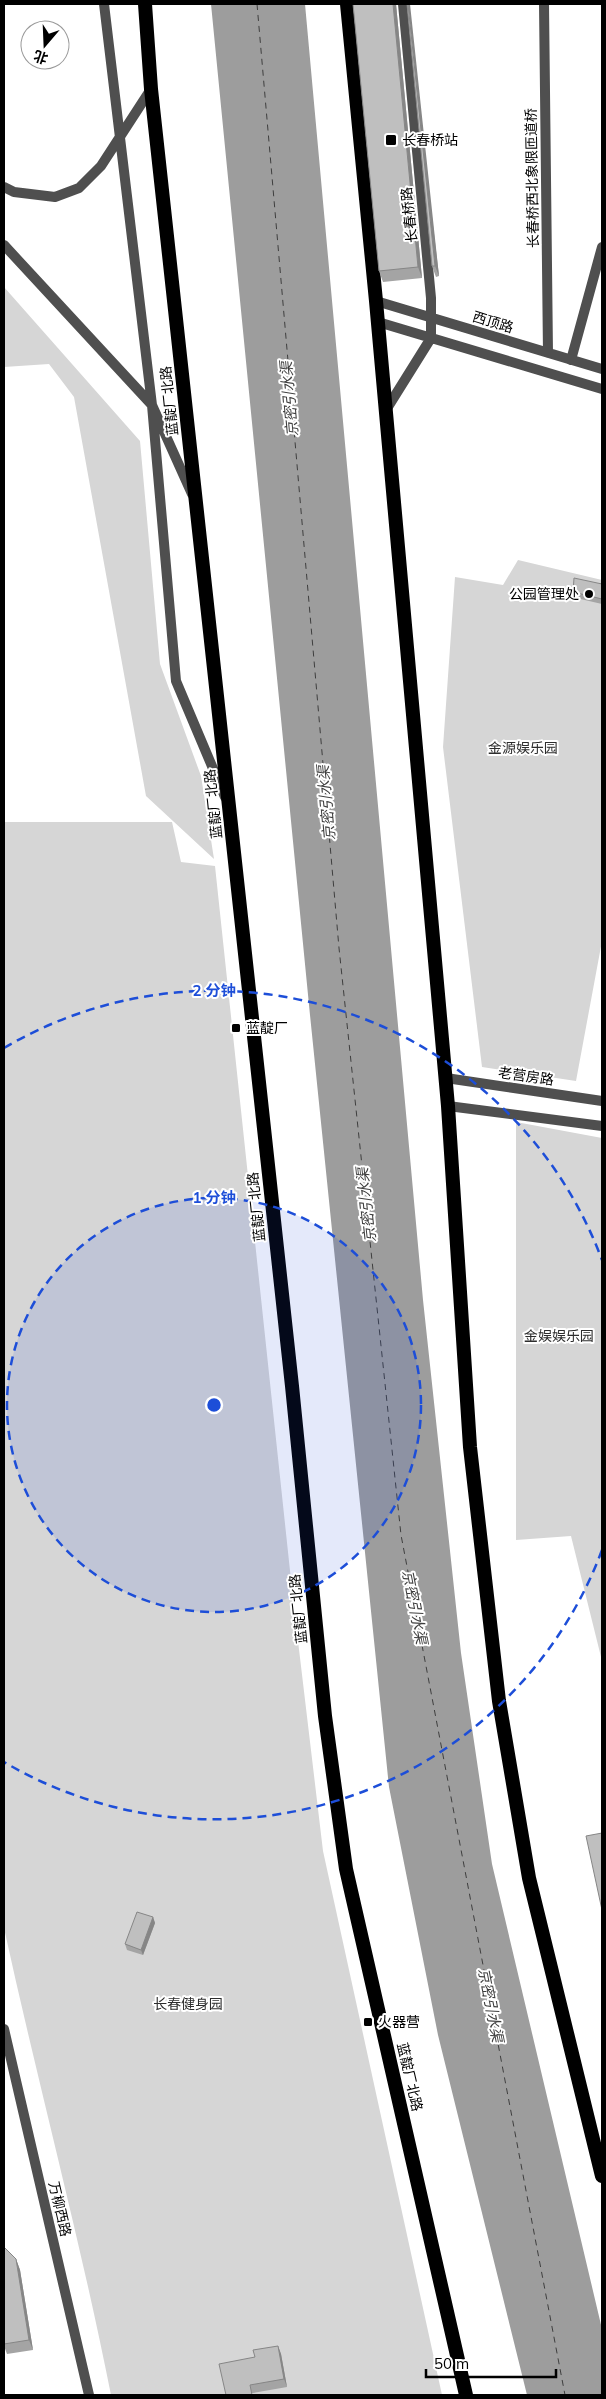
<svg xmlns="http://www.w3.org/2000/svg" width="606" height="2399" font-family="Mulish,'Noto Sans SC',sans-serif">
  <style>
    .green { fill: #d6d6d6 }
    .water { fill: #9d9d9d }
    .lines { fill: none; stroke-linecap: round; stroke-linejoin: round }
    .ferry { stroke: #3e3e3e; stroke-width: 1; stroke-dasharray: 6 5; stroke-linecap: butt }
    .minor { stroke: #4f4f4f; stroke-width: 10 }
    .tertiary { stroke: #4f4f4f; stroke-width: 10 }
    .trunk { stroke: #000; stroke-width: 14 }
    .wall { fill: #a4a4a4 }
    .shaded-wall { fill: #868686 }
    .building { fill: #bfbfbf; stroke: #868686 }
    .ring { fill: none; stroke: #1d4ed8; stroke-width: 2.5; stroke-dasharray: 9 6 }
    .poi-dot { fill: #000; stroke: #fff; stroke-width: 2 }
    .labels { text-anchor: middle; dominant-baseline: central; stroke-width: 4; stroke-linejoin: round; paint-order: stroke }
    .poi-label { font-size: 14px; fill: #000; stroke: #fff; text-anchor: start }
    .street-label { font-size: 14px; fill: #000; stroke: #fff }
    .park-label { font-size: 14px; fill: #2d2d2d; stroke: #fff }
    .water-label { font-size: 15px; font-style: italic; fill: #3e3e3e; stroke: #fff }
    .centre { fill: #1d4ed8; stroke: #fff; stroke-width: 2.5 }
    .ring-label { font-size: 15px; text-anchor: middle; font-weight: bold; fill: #1d4ed8; stroke: #fff; stroke-width: 4; stroke-linejoin: round; paint-order: stroke }
  </style>
  <rect width="100%" height="100%" fill="#fff"/>
  <path class="green" d="M 4,287 L 140,441 L 160,664 L 201,776 L 214,859 L 146,796 L 74,397 L 49,364 L 4,367 Z
    M 518,560 L 602,580 L 602,941 L 576,1081 L 482,1067 L 443,747 L 455,577 L 503,585 Z
    M 4,822 L 172,822 L 181,862 L 215,866 L 293,1599 L 323,1851 L 442,2395 L 111,2395 C 80,2238 38,2084 4,1928 Z
    M 516,1122 L 602,1138 L 602,1661 L 571,1536 L 516,1540 Z"/>
  <path class="water" d="M 211,4 L 305,4 L 423,1300 L 461,1653 L 492,1864 L 602,2329 L 602,2395 L 527,2395 L 438,2035 L 389,1787 L 310,1015 Z"/>
  <g class="lines">
    <path class="ferry" d="M 257,4 L 339,948 L 401,1535 L 565,2395"/>
    <path class="minor" d="M 571,360 L 602,247
      M 4,2029 L 89,2395"/>
    <path class="tertiary" d="M 104,4 L 152,405 L 176,681 L 225,797
      M 544,4 L 548,353
      M 4,187 L 14,192 L 55,197 L 79,188 L 101,166 L 151,89
      M 4,245 L 152,405 L 192,494
      M 376,301 L 602,369
      M 378,322 L 602,389
      M 386,410 L 431,338 L 431,298 L 403,4
      M 446,1078 L 602,1101
      M 448,1106 L 602,1126"/>
    <path class="trunk" d="M 145,4 L 151,89 L 292,1386 L 325,1716 L 346,1869 L 466,2395
      M 347,4 L 376,301 L 448,1106 L 470,1447 L 499,1701 L 529,1878 L 602,2176"/>
  </g>
  <path class="wall" d="M 353,4 L 396,4 L 422,278 L 383,282 L 379,271 Z
    M 407,4 L 439,276 L 436,277 L 432,266 Z
    M 602,584 L 602,604 L 576,598 L 573,592 Z
    M 153,1917 L 155,1923 L 143,1955 L 127,1950 L 125,1944 Z
    M 4,2247 L 16,2259 L 20,2270 L 33,2350 L 7,2354 L 4,2346 Z
    M 278,2346 L 281,2354 L 287,2387 L 253,2393 L 226,2395 L 255,2357 Z"/>
  <path class="shaded-wall" d="M 393,4 L 396,4 L 422,278 L 418,267 Z
    M 408,4 L 410,4 L 439,276 L 435,266 Z
    M 153,1917 L 155,1923 L 143,1955 L 141,1950 Z
    M 16,2259 L 20,2270 L 33,2350 L 29,2340 Z
    M 278,2346 L 281,2354 L 287,2387 L 284,2379 Z"/>
  <path class="building" d="M 353,4 L 393,4 L 418,267 L 379,271 Z
    M 407,4 L 408,4 L 435,266 L 432,266 Z
    M 574,578 L 602,584 L 602,599 L 573,592 Z
    M 602,1833 L 602,1910 L 586,1836 Z
    M 137,1912 L 153,1917 L 141,1950 L 125,1944 Z
    M 4,2247 L 16,2259 L 29,2340 L 4,2344 Z
    M 278,2346 L 284,2379 L 250,2385 L 252,2395 L 226,2395 L 219,2364 L 255,2357 L 253,2350 Z"/>
  <circle cx="214" cy="1405" r="207" fill="#1d4ed8" fill-opacity=".12"/>
  <g class="ring">
    <circle cx="214" cy="1405" r="207"/>
    <path d="M602 1550A414 414 0 0 1 4 1762M4 1048A414 414 0 0 1 602 1260"/>
  </g>
  <g class="poi-dot">
    <rect x="385" y="134" width="12" height="12" rx="2.5"/>
    <circle cx="589" cy="594" r="5"/>
    <rect x="231" y="1023" width="10" height="10" rx="2.5"/>
    <rect x="363" y="2017" width="10" height="10" rx="2.5"/>
  </g>
  <g class="labels">
    <g class="poi-label">
      <text x="402" y="140">长春桥站</text>
      <text x="579" y="594" text-anchor="end">公园管理处</text>
      <text x="246" y="1028">蓝靛厂</text>
      <text x="378" y="2022">火器营</text>
    </g>
    <g class="street-label">
      <text transform="translate(532 178) rotate(-91)">长春桥西北象限匝道桥</text>
      <text transform="translate(409 215) rotate(-96)">长春桥路</text>
      <text transform="translate(493 322) rotate(17)">西顶路</text>
      <text transform="translate(169 401) rotate(-96)">蓝靛厂北路</text>
      <text transform="translate(213 804) rotate(-96)">蓝靛厂北路</text>
      <text transform="translate(526 1076) rotate(8)">老营房路</text>
      <text transform="translate(256 1207) rotate(-96)">蓝靛厂北路</text>
      <text transform="translate(298 1609) rotate(-96)">蓝靛厂北路</text>
      <text transform="translate(410 2077) rotate(77)">蓝靛厂北路</text>
      <text transform="translate(60 2209) rotate(77)">万柳西路</text>
    </g>
    <g class="park-label">
      <text x="523" y="748">金源娱乐园</text>
      <text x="559" y="1336">金娱娱乐园</text>
      <text x="188" y="2004">长春健身园</text>
    </g>
    <g class="water-label">
      <text transform="translate(289 399) rotate(-95)">京密引水渠</text>
      <text transform="translate(326 803) rotate(-95)">京密引水渠</text>
      <text transform="translate(366 1205) rotate(-96)">京密引水渠</text>
      <text transform="translate(415 1607) rotate(79)">京密引水渠</text>
      <text transform="translate(491 2005) rotate(79)">京密引水渠</text>
    </g>
  </g>
  <circle cx="214" cy="1405" r="8" class="centre"/>
  <g class="ring-label">
    <text x="214" y="996">2 分钟</text>
    <text x="214" y="1203">1 分钟</text>
  </g>
  <rect width="606" height="2399" fill="none" stroke="#000000" stroke-width="10"/>
  <g transform="translate(45 45) rotate(199)"><circle r="24" fill="#ffffff" stroke="#999999"/>
  <path d="M0-4L9 19L0 12L-9 19Z" fill="#000000"/>
  <text y="-8" font-size="14" font-weight="bold" text-anchor="middle" fill="#000000">北</text>
  </g>
  <path d="M426 2369v8h130v-8" fill="none" stroke="#000000" stroke-width="2.5"/>
  <text x="434" y="2369" font-size="15" fill="#000000" stroke="#ffffff" stroke-width="4" paint-order="stroke">50 m</text>
</svg>
